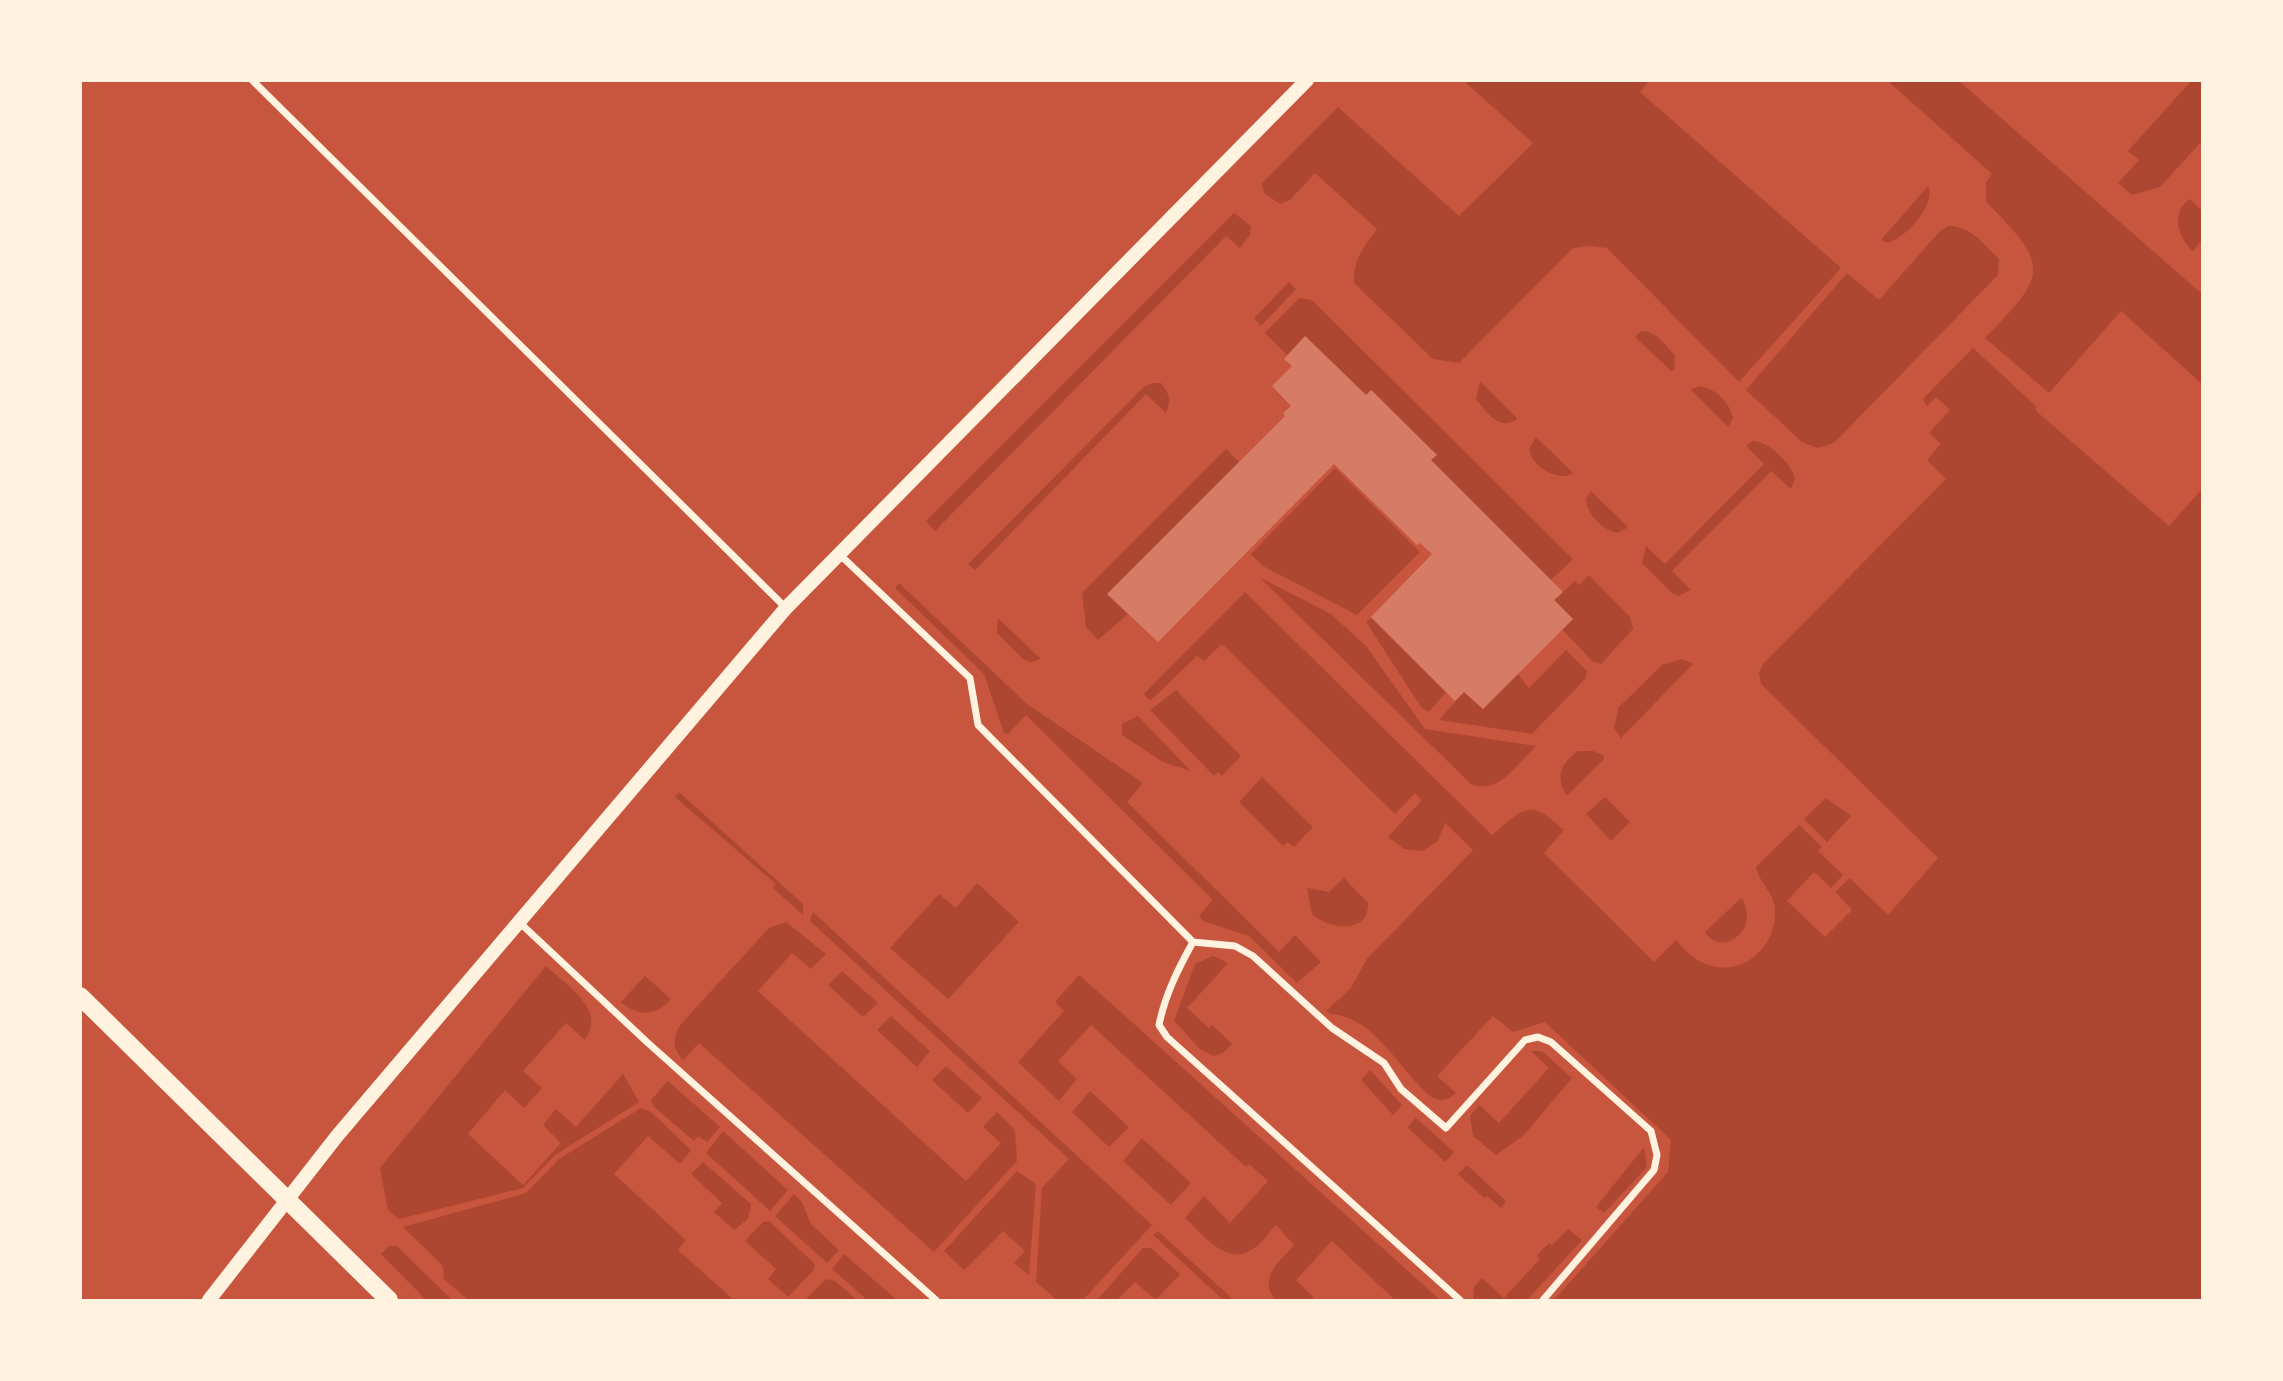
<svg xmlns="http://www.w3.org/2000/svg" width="2283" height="1381" font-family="Commissioner,sans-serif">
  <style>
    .green { fill: #ae4732 }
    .building { fill: #d67c66 }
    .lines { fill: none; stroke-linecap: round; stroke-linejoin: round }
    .minor { stroke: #fff3e0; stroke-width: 7 }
    .secondary { stroke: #fff3e0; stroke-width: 14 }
    .primary { stroke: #fff3e0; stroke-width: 18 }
  </style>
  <rect width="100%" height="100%" fill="#c8553d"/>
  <path class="green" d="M 2192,80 L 2202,81 L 2202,141 L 2160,187 L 2132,195 L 2118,183 L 2139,160 L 2128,151 Z
    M 1464,81 L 1649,81 L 1640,92 L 1841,268 L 1739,382 L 1607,248 L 1589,246 L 1573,248 L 1459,363 L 1433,359 L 1354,283 C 1353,258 1364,248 1377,229 L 1315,173 L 1290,200 L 1280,204 L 1264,193 L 1262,183 L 1338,107 L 1459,216 L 1533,143 Z
    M 1888,81 L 1959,81 L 2202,294 L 2202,384 L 2121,311 L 2049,393 L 1985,338 C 2047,275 2051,266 1986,202 L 1986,182 L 1992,174 Z
    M 1928,186 C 1937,205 1905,239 1887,243 L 1881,240 Z
    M 2190,199 L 2202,211 L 2202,240 L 2193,251 C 2178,239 2170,211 2190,199 Z
    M 1234,213 L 1251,226 L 1250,235 L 1240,248 L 1226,236 L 935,531 L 926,521 Z
    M 1948,226 C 1971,226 1984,244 1999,259 L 1998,275 L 1834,443 L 1818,448 L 1802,442 L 1746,390 L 1847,273 L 1879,300 L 1940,231 Z
    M 1289,282 L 1296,289 L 1261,326 L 1254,318 Z
    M 1299,298 L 1312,300 L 1573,559 L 1551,580 L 1431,460 L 1436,455 L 1372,390 L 1366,395 L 1305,336 L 1287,355 L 1265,333 Z
    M 1641,331 C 1656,330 1665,345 1675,355 L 1674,370 L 1671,371 L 1635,337 Z
    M 1973,348 L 2037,407 L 2035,410 L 2169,526 L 2202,489 L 2202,1300 L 1554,1300 L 1668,1172 L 1671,1140 L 1545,1022 L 1513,1032 L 1493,1016 L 1437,1076 L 1456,1093 C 1450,1098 1444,1102 1436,1099 C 1430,1098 1424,1090 1419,1085 C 1394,1060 1369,1015 1330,1014 L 1326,1011 L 1351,988 L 1367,959 L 1473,850 L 1445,823 L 1438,841 L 1423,851 L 1404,849 L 1388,837 L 1422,800 L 1415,793 L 1395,814 L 1222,644 L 1204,661 L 1197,656 L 1150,701 L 1144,694 L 1245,592 L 1492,835 C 1523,809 1529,797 1564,830 L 1544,853 L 1654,962 L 1676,940 C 1685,950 1693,959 1706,964 C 1742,978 1776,948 1775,911 C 1775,893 1759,883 1756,867 L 1799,825 L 1822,847 L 1818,851 L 1843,875 L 1831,888 L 1814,872 L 1787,901 L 1825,937 L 1852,910 L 1835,892 L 1850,878 L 1888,915 L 1938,858 L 1761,684 L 1759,673 L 1763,664 L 1946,479 L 1927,460 L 1941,444 L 1929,433 L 1950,410 L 1936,397 L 1927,406 L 1923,399 Z
    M 1480,381 L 1515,416 L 1517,419 C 1500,432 1486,412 1476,399 Z
    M 1154,383 L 1161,383 C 1170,395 1171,400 1166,413 L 1146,394 L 975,570 L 968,564 L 1145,386 Z
    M 1700,386 C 1715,388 1731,404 1733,418 L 1728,427 L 1691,390 Z
    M 1536,437 L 1573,473 C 1558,484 1527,463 1530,448 C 1531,444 1534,441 1536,437 Z
    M 1752,441 C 1767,440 1792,463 1795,479 L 1791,489 L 1771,471 L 1672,571 L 1691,590 L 1679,596 L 1673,594 L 1642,563 L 1646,546 L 1665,564 L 1764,464 L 1746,446 Z
    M 1226,449 L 1239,462 L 1108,594 L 1128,614 L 1098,640 L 1086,627 L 1082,593 Z
    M 1335,468 L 1420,552 L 1357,615 L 1263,566 L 1251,554 Z
    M 1591,491 L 1628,527 L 1618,533 C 1604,531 1586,514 1586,499 Z
    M 1589,575 L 1630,617 L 1633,629 L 1601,664 L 1592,661 L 1562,629 L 1572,619 L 1554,600 L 1575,581 L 1579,585 Z
    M 1259,577 L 1331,614 L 1366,646 L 1425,729 L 1536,746 C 1519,762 1498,796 1471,784 Z
    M 899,583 L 1027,704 L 1143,783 L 1127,802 L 1279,952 L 1295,935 L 1321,962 L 1297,983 L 1249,936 L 1203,921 L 1199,916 L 1213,900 L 1026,715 L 1008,734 L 1004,733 L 984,674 L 895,588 Z
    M 998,618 L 1041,659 L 1031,662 L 1023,659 L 997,633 Z
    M 1371,618 L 1446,692 L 1429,712 L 1421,707 L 1366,622 Z
    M 1566,650 L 1587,671 L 1585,679 L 1532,734 L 1439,720 L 1464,692 L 1483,709 L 1518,674 L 1529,688 Z
    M 1682,659 L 1693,664 L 1621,738 L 1614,728 L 1619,707 L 1662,665 Z
    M 1176,690 L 1241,756 L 1222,776 L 1218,772 L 1214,776 L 1150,710 Z
    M 1138,716 L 1191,771 L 1163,762 L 1122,735 L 1122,724 Z
    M 1578,751 L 1593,751 L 1603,755 L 1604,759 L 1567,796 C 1555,776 1560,764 1578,751 Z
    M 1262,777 L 1313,827 L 1294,847 L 1288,842 L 1283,846 L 1239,802 Z
    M 679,792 L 803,904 L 803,915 L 773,888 L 776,884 L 675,797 Z
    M 1605,797 L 1630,822 L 1611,841 L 1586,814 Z
    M 1826,798 L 1851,816 L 1827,842 L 1804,819 Z
    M 1344,878 L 1368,903 C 1369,934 1329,930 1312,914 L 1307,888 L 1329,892 Z
    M 977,883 L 1019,922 L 948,999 L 890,948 L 939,894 L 956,908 Z
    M 1741,898 C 1762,929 1722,958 1705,932 Z
    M 813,912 L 1152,1225 L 1083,1300 L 1057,1300 L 1036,1282 L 1042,1188 L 1069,1159 L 810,921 Z
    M 786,922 L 826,954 L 811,969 L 792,953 L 758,991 L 966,1181 L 1001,1143 L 983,1127 L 997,1112 L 1015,1130 L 1017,1161 L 934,1252 L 699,1043 L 683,1060 C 673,1048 672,1039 680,1025 L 769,928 Z
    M 1213,956 L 1228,963 L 1187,1008 L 1209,1028 L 1212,1025 L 1232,1044 L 1224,1052 L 1214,1056 L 1201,1050 L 1174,1021 L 1195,964 Z
    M 546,966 C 566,985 607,1009 585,1040 L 566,1023 L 523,1071 L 542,1088 L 524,1108 L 505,1090 L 468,1134 L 523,1185 L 561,1143 L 543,1125 L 556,1109 L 576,1127 L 623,1074 L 639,1102 L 555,1155 L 523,1188 L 399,1219 L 388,1210 L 380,1168 Z
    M 842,971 L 878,1003 L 863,1017 L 828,985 Z
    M 1079,975 L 1123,1014 L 1440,1300 L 1395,1300 L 1332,1241 L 1296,1280 L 1314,1298 L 1312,1300 L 1276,1300 C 1256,1280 1281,1260 1294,1245 L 1276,1225 C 1269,1232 1262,1244 1253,1249 C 1226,1267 1203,1234 1185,1218 L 1204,1196 L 1230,1223 L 1268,1181 L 1249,1164 L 1246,1167 L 1091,1025 L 1058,1061 L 1077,1079 L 1059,1101 L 1018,1062 L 1064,1011 L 1055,1002 Z
    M 645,976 L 671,999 C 656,1016 638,1017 621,1002 Z
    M 891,1016 L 930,1051 L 917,1067 L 877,1030 Z
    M 1531,1051 L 1542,1051 L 1572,1078 L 1524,1135 L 1496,1155 L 1473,1136 L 1470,1116 L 1479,1105 L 1499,1123 L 1549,1068 Z
    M 946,1066 L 982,1098 L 968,1113 L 932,1080 Z
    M 1370,1070 L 1402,1105 L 1393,1115 L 1361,1080 Z
    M 668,1081 L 720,1127 L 707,1142 L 698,1136 L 694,1141 L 654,1107 L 651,1100 Z
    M 1090,1091 L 1129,1127 L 1109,1147 L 1072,1112 Z
    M 641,1108 L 651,1112 L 691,1150 L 680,1164 L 648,1136 L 614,1174 L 686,1240 L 678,1250 L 734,1300 L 468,1300 L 444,1279 L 443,1266 L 403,1227 L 526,1193 L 559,1159 Z
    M 1416,1118 L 1454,1152 L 1445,1162 L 1407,1127 Z
    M 723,1131 L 788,1190 L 770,1211 L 706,1153 Z
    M 1142,1138 L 1191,1183 L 1171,1205 L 1123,1161 Z
    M 1644,1147 L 1647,1167 L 1604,1213 L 1596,1207 Z
    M 703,1162 L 751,1204 L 748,1219 L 734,1230 L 714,1212 L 722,1203 L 691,1174 Z
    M 1467,1165 L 1506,1201 L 1501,1208 L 1487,1196 L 1484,1198 L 1458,1174 Z
    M 1017,1171 L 1036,1184 L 1029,1275 L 1014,1263 L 1025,1251 L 1003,1231 L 964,1270 L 944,1251 Z
    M 794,1194 L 802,1202 L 811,1224 L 839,1250 L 827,1263 L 775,1216 Z
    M 769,1221 L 815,1264 L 813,1271 L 788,1297 L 768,1279 L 776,1269 L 745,1241 L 763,1222 Z
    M 1568,1229 L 1582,1240 L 1527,1300 L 1473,1300 L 1474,1287 L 1482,1278 L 1504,1298 L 1540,1259 L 1537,1255 L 1549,1243 L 1552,1245 Z
    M 1158,1231 L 1234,1300 L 1223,1300 L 1153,1235 Z
    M 389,1246 L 397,1246 L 452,1300 L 426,1300 L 381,1254 Z
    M 1143,1248 L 1151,1248 L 1180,1274 L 1156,1300 L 1135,1282 L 1117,1300 L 1097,1300 Z
    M 844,1254 L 845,1255 L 897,1300 L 867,1300 L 832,1269 Z
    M 826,1279 L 835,1281 L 857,1300 L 805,1300 Z"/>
  <path class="building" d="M 1305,336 L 1366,395 L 1371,390 L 1437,455 L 1431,460 L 1563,592 L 1554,600 L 1573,619 L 1483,709 L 1464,692 L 1455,701 L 1371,617 L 1432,554 L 1420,543 L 1417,545 L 1334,464 L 1158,642 L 1107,594 L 1285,416 L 1283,413 L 1291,406 L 1272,386 L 1292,366 L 1284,359 Z"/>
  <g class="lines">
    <path class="minor" d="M 252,80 L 786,608
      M 838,553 L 970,678 L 978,725 L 1193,942 L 1235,946 L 1253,956 L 1332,1028 L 1384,1063 L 1401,1089 L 1446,1128 L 1525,1040 L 1538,1037 L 1551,1042 L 1651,1131 L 1657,1155 L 1654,1170 L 1543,1300
      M 519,922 L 648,1043 L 936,1300
      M 1193,942 C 1178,969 1165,995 1159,1025 L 1167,1037 L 1460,1300"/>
    <path class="secondary" d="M 209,1300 L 337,1136 L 786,608 L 1307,80"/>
    <path class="primary" d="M 80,996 L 389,1300"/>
  </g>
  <rect width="2283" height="1381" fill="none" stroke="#fff3e0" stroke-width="164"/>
</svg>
